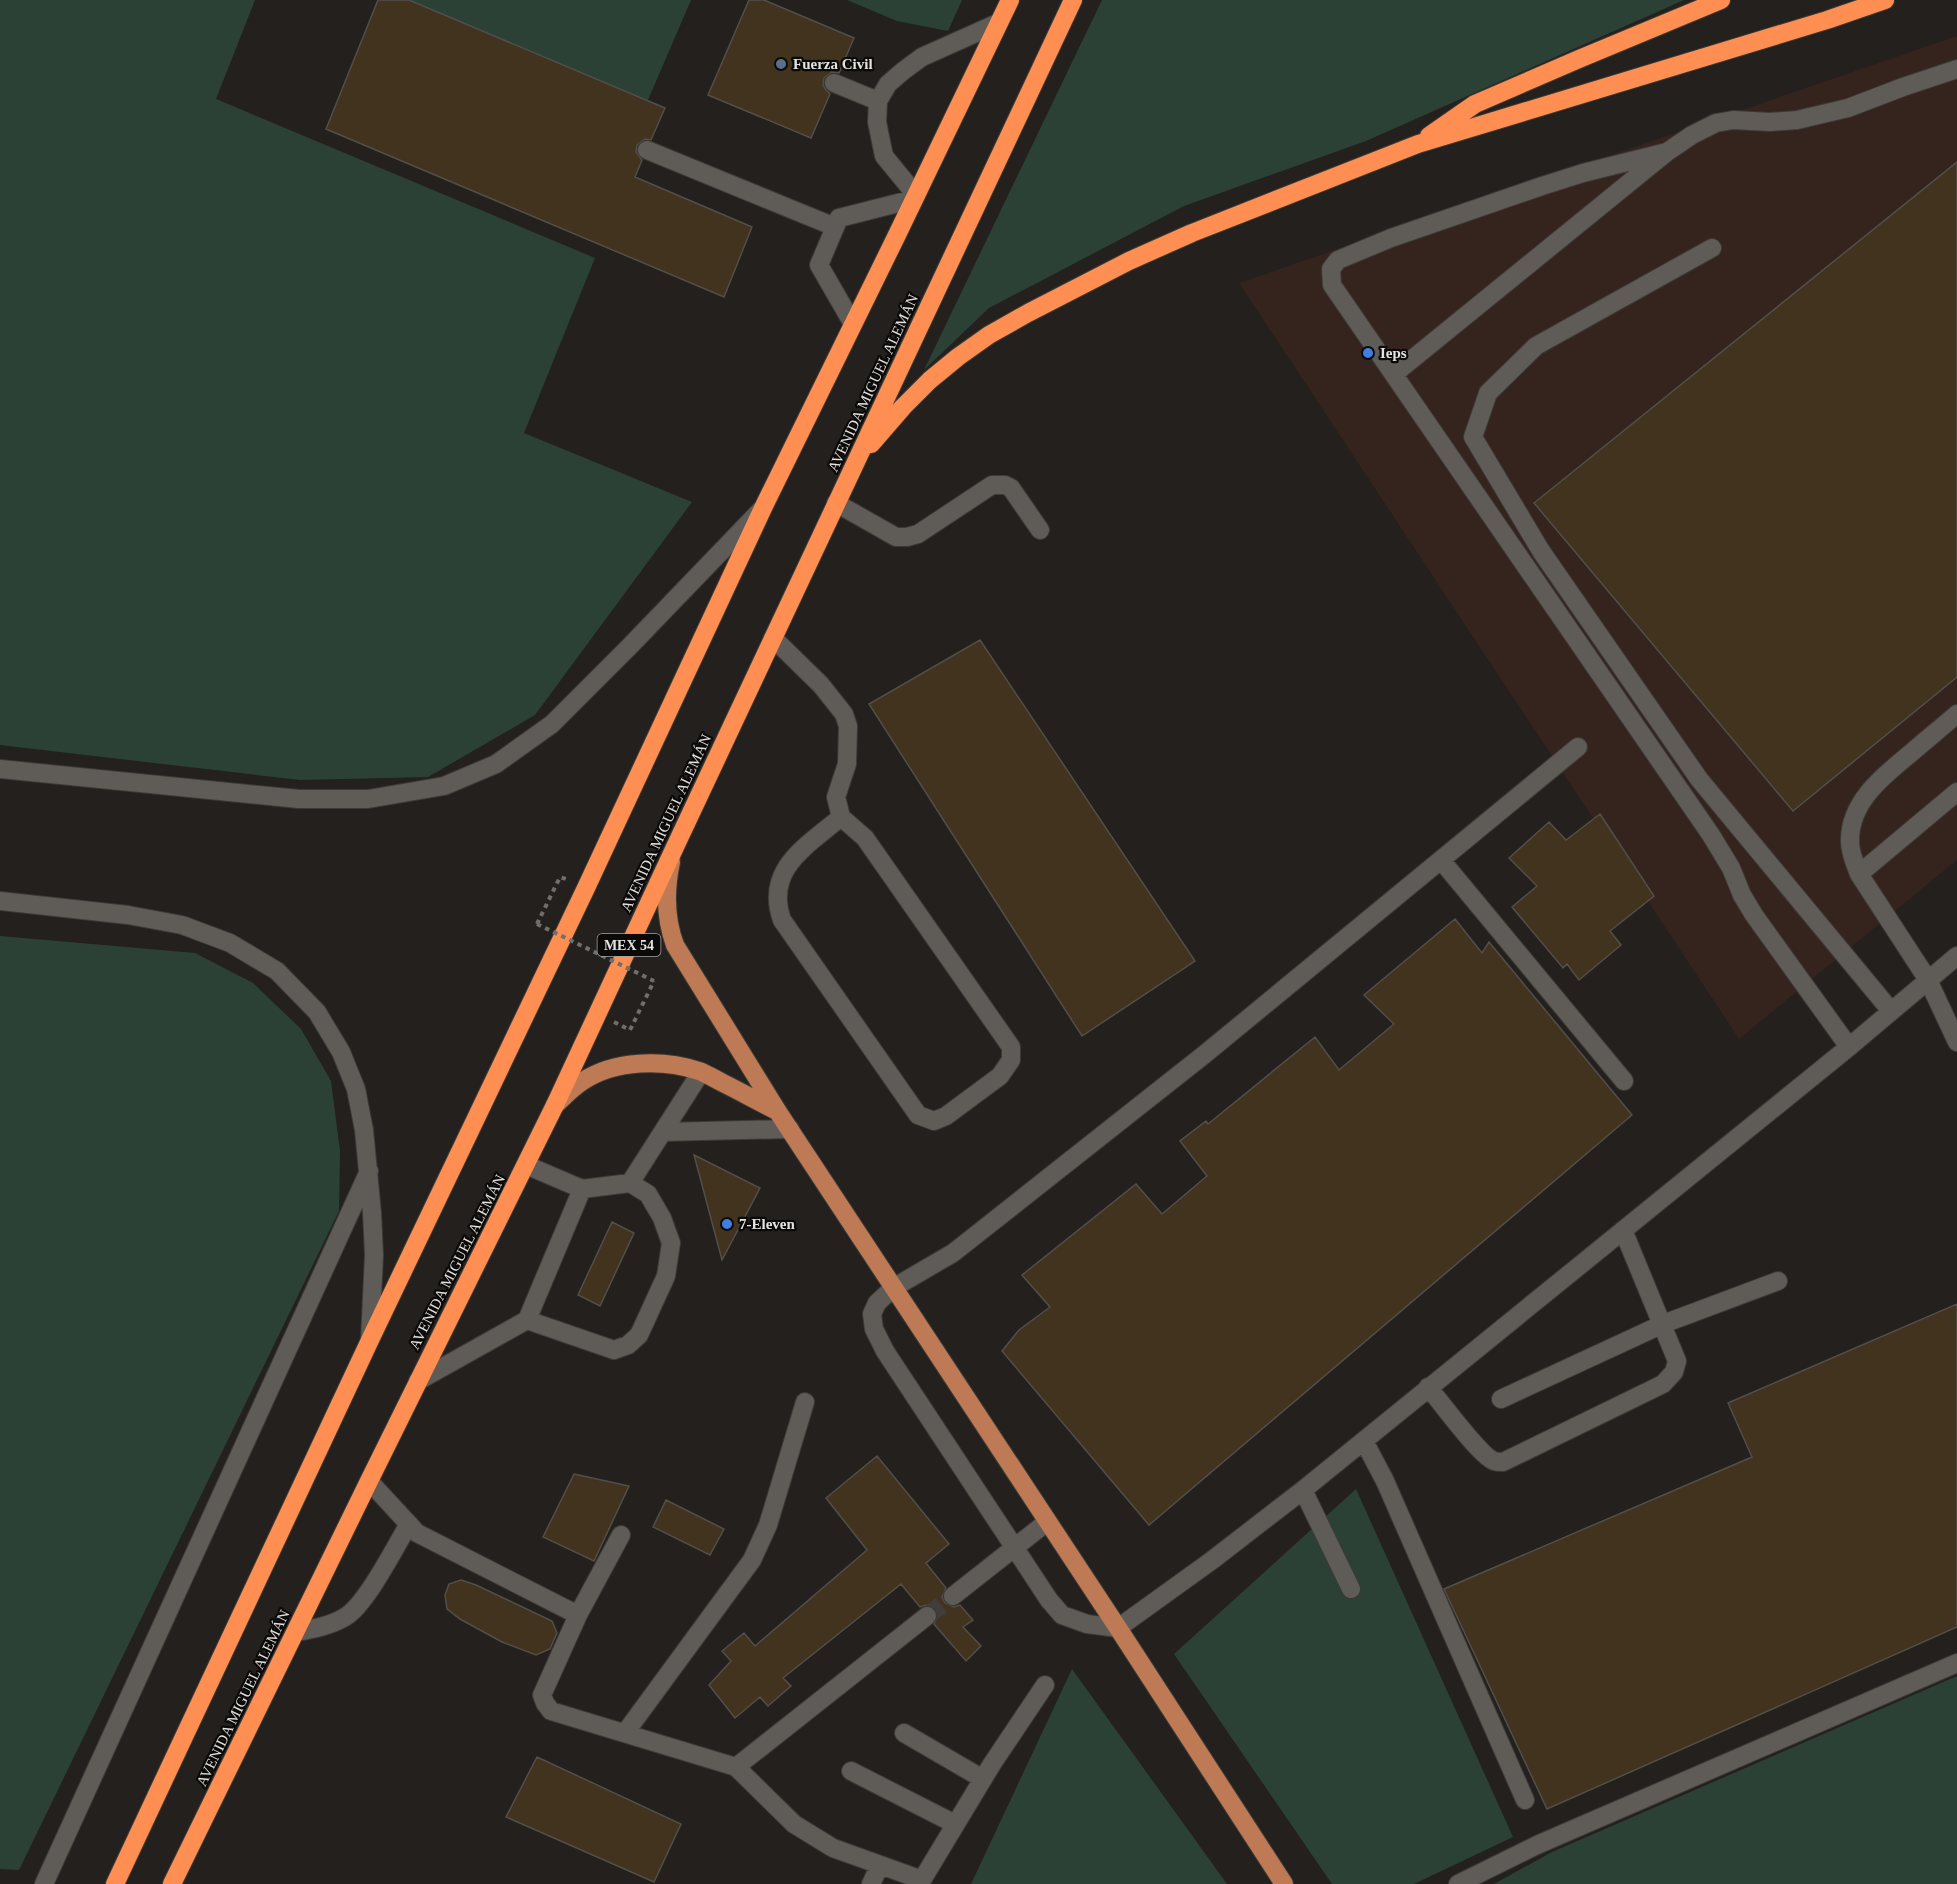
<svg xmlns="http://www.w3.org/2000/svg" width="1957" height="1884" font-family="Georgia,serif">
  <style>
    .industrial { fill: #35231d }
    .green { fill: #2c4136 }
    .building { fill: #41331d; stroke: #524f4b; stroke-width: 1.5 }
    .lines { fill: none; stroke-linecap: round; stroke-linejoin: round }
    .minor-tunnel { stroke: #403d3a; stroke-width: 18; stroke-dasharray: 18 9; stroke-linecap: butt }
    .minor-casing { stroke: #3d3a37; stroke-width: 20 }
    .major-casing { stroke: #3d3a37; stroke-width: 20 }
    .highway-casing { stroke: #3d3a37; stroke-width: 20 }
    .path { stroke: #716e6b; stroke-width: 4; stroke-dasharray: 4.5 4.5; stroke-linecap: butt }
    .minor { stroke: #5f5c58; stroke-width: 18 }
    .major { stroke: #be7a54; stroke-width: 18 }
    .highway { stroke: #fe8e51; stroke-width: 18 }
    .path-bridge { stroke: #716e6b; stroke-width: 4; stroke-dasharray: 4.5 4.5; stroke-linecap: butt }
    .service-dot { fill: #5c6f8a; stroke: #0b0a09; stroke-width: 2 }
    .shop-dot { fill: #3f7fe0; stroke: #0b0a09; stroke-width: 2 }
    .labels { text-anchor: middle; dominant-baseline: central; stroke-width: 4.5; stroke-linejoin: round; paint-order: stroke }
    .shield { fill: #0b0a09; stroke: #a4a2a0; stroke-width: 1.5 }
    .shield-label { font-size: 14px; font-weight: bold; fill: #e5e3e0 }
    .poi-label { font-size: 15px; font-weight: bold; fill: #e5e3e0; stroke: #0b0a09; text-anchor: start }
    .street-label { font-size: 15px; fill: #e5e3e0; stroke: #0b0a09 }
  </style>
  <rect width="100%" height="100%" fill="#23201d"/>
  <path class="industrial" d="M 1957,36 L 1957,860 L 1739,1039 L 1239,283 Z"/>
  <path class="green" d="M 0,0 L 255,0 L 216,99 L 595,258 L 524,433 L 692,502 L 535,715 L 428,777 L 300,780 L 0,745 Z
    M 409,0 L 691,0 L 648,100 Z
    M 847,0 L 962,0 L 948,31 L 897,21 Z
    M 1102,0 L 1684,0 L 1366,141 L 1184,206 L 989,308 L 924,370 Z
    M 0,936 L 195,953 L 253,983 L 301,1029 L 331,1081 L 340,1151 L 339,1211 L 19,1870 L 0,1869 Z
    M 1356,1489 L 1513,1837 L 1414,1884 L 1332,1884 L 1174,1654 Z
    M 1072,1669 L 1227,1884 L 971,1884 Z
    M 1957,1676 L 1957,1884 L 1494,1884 L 1552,1852 Z"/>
  <path class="building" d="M 378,0 L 409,0 L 665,108 L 651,140 L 645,139 L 637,145 L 636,152 L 642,160 L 635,177 L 752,227 L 724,297 L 326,129 Z
    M 749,0 L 764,0 L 854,38 L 839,73 L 832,72 L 824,78 L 823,85 L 826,90 L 830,94 L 811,138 L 708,95 Z
    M 1957,162 L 1957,677 L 1793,811 L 1534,503 Z
    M 980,640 L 1195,961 L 1082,1036 L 869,704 Z
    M 1600,814 L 1654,896 L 1610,931 L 1621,945 L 1579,980 L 1567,964 L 1563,968 L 1512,907 L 1537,886 L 1509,858 L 1549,822 L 1566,840 Z
    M 1455,919 L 1482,953 L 1489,942 L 1632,1115 L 1149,1525 L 1002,1351 L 1019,1330 L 1050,1307 L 1022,1275 L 1136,1184 L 1162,1214 L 1207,1176 L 1180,1141 L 1206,1121 L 1208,1124 L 1315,1037 L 1339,1070 L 1394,1024 L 1364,995 Z
    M 694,1155 L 760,1188 L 722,1260 Z
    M 612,1222 L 634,1233 L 600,1306 L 578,1295 Z
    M 1957,1304 L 1957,1627 L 1547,1809 L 1444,1589 L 1752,1457 L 1728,1403 Z
    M 877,1456 L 949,1544 L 926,1563 L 946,1588 L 942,1597 L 945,1603 L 954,1607 L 960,1605 L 973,1620 L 963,1627 L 981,1646 L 966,1661 L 934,1624 L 938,1615 L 935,1609 L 926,1605 L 920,1607 L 901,1584 L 783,1678 L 791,1686 L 768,1706 L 760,1697 L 735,1718 L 709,1685 L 731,1661 L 722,1651 L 744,1633 L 755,1646 L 867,1550 L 826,1498 Z
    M 574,1474 L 629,1486 L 594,1561 L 543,1537 Z
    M 666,1500 L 724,1529 L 710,1555 L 653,1527 Z
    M 461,1580 L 476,1585 L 552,1621 L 557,1633 L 550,1649 L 536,1655 L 502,1642 L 460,1619 L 447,1609 L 445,1595 L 449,1584 Z
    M 537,1757 L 681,1824 L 654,1882 L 506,1817 Z"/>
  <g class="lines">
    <path class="minor-tunnel" d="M 927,1616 L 953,1596"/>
    <g class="minor-casing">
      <path id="minor" d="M 834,83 L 878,101
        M 647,150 L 835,227
        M 1667,152 L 1583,173 L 1542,186 L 1391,238 L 1338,260 L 1331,269 L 1332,285 L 1711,835 L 1731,868 L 1742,895 L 1754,915 L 1849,1047
        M 916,195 L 884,156 L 877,122 L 878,101 L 888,84 L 903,71 L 922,57 L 998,23
        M 1712,248 L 1536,346 L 1488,393 L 1473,437 L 1541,551 L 1699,779 L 1891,1011
        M 853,324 L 819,265 L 839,218 L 914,199
        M 1394,374 L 1667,152 L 1692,135 L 1716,123 L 1733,120 L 1770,122 L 1797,120 L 1848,108 L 1903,87 L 1957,69
        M 836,503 L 896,537 L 907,537 L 918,534 L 992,485 L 1005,485 L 1011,488 L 1040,530
        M 773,638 L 821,685 L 844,714 L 848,726 L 847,764 L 836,797 L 841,817 L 865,838 L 1011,1047 L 1011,1060 L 1000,1076 L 946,1116 L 934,1121 L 918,1115 L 782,920 C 764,869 807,846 841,817
        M 1957,714 C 1942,727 1926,740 1911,753 C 1883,776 1849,802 1850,842 C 1850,853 1855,864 1859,874 L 1928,980 L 1957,1042
        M 1578,747 L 1205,1054 L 953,1253 L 893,1288 L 877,1303 L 872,1314 L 874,1329 L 885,1351 L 1049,1600 L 1062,1615 L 1087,1624 L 1118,1628 L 1211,1561 L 1303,1490 L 1849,1047 L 1957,956
        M 0,769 L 299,799 L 368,799 L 444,786 L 496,764 L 552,724 L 630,646 L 761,510
        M 1441,860 L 1624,1081
        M 1859,874 L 1957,792
        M 0,901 L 128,915 L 182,925 L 230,943 L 277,971 L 317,1012 L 341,1052 L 356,1089 L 364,1130 L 372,1213 L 374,1255 L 370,1339
        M 663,1132 L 790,1129
        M 526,1165 L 582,1189 L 630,1183 L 648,1194 L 662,1218 L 671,1243 L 666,1276 L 639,1335 L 628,1345 L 614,1350 L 527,1320
        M 630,1183 L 701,1072
        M 418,1381 L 527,1320 L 582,1189
        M 1428,1387 C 1440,1401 1480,1456 1494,1461 C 1497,1462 1500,1462 1503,1462 L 1663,1384 L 1674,1372 L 1677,1361 L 1623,1230
        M 1501,1399 L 1663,1324 L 1778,1281
        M 1364,1441 L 1385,1481 L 1525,1800
        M 369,1481 L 417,1533 L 578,1615 L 542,1695 L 545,1703 L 551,1711 L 736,1767 L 927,1616
        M 1303,1490 L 1351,1589
        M 953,1596 L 1047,1522
        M 578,1615 L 621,1535
        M 296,1632 C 313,1629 330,1626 345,1617 C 366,1605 395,1547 409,1524
        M 625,1733 L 752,1560 L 768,1525 L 805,1402
        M 904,1733 L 983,1779
        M 736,1767 L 794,1824 L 833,1848 L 922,1880 L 992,1764 L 1045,1685
        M 851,1771 L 955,1824
        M 44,1884 L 369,1171
        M 871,1884 L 880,1865
        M 1458,1884 L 1537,1845 L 1957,1663"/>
    </g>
    <g class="major-casing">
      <path id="major" d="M 671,862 C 665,890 665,918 675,945 L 778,1112 L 1118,1628 L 1284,1884
        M 555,1105 C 564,1097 572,1088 583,1081 C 615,1060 663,1059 699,1071 C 707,1074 715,1079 723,1083 C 741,1092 759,1102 777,1111"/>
    </g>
    <g class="highway-casing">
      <path id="highway" d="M 1429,136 L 1475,104 L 1579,59 L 1721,0
        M 871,444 L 903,407 L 930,380 L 958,357 L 989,335 L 1028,313 L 1129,261 L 1192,233 L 1418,144 L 1827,20 L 1885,0
        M 115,1884 L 370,1340 L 586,888 L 764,506 L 896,237 L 1010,0
        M 172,1884 L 369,1481 L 555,1105 L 675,847 L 1073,0"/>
    </g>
    <path class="path" d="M 537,924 L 560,877 L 569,880
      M 614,1022 L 630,1030 L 654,981"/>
    <use href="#minor" class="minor"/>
    <use href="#major" class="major"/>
    <use href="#highway" class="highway"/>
    <path class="path-bridge" d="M 537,924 L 654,981"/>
  </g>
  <circle class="service-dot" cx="781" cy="64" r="6"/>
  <g class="shop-dot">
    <circle cx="1368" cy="353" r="6"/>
    <circle cx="727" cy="1224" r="6"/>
  </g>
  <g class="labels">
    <rect class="shield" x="597.5" y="934" width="63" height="22" rx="4.5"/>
    <g class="shield-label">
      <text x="629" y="945">MEX 54</text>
    </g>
    <g class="poi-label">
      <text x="793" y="64">Fuerza Civil</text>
      <text x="1380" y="353">Ieps</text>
      <text x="739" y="1224">7-Eleven</text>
    </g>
    <g class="street-label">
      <text transform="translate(873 383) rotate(-65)">AVENIDA MIGUEL ALEMÁN</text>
      <text transform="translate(666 823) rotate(-65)">AVENIDA MIGUEL ALEMÁN</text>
      <text transform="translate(457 1262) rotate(-63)">AVENIDA MIGUEL ALEMÁN</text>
      <text transform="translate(243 1698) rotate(-64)">AVENIDA MIGUEL ALEMÁN</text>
    </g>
  </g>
</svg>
